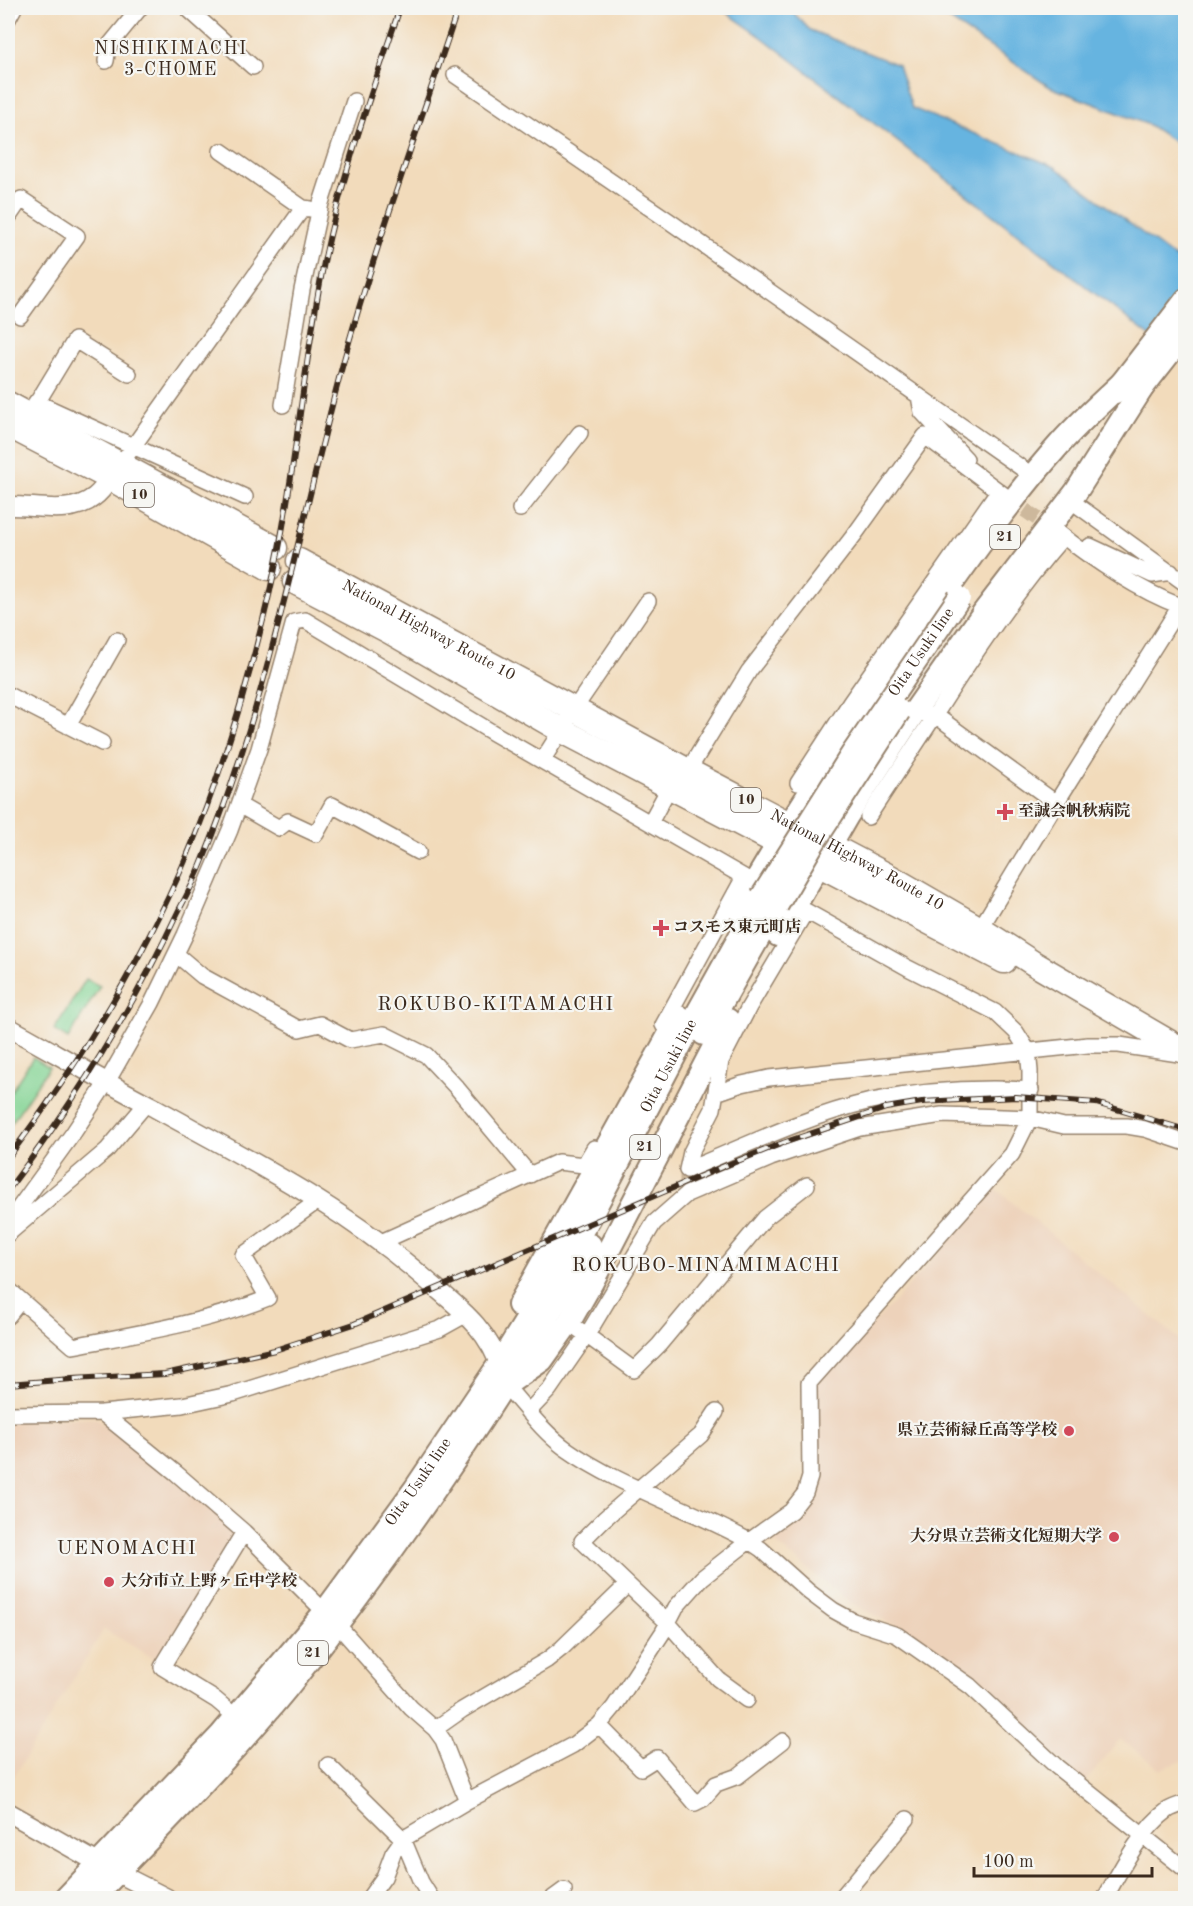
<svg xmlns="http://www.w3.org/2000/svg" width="1193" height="1906" font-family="'Old Standard TT','Noto Serif JP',serif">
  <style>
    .built { fill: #edd2ba }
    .green { fill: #84d494; stroke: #607f59; stroke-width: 1.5 }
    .water { fill: #66b4e0; stroke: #506f7f; stroke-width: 1.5 }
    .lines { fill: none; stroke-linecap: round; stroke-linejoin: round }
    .minor-tunnel { stroke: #cdb89c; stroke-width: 15; stroke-dasharray: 15 8; stroke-linecap: butt }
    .minor-casing { stroke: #96826c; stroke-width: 18 }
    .tertiary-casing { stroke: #96826c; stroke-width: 21 }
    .primary-casing { stroke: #96826c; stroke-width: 26 }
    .trunk-casing { stroke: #96826c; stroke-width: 27 }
    .minor { stroke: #fff; stroke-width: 15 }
    .tertiary { stroke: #fff; stroke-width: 18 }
    .primary { stroke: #fff; stroke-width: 22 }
    .trunk { stroke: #fff; stroke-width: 24 }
    .rail-casing { stroke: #3b2a1e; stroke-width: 6 }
    .rail { stroke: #f6f6f2; stroke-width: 4; stroke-dasharray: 11; stroke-linecap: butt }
    .primary-bridge-casing { stroke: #96826c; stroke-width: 26; stroke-linecap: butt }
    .primary-bridge { stroke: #fff; stroke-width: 22 }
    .poi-dot { fill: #d1495b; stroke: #f6f6f2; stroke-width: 2 }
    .labels { text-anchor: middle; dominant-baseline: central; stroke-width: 4.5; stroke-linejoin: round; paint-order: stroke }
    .shield { fill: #f6f6f2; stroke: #73675e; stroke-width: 1.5 }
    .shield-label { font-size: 15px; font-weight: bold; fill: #3b2a1e }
    .street-label { font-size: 16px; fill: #3b2a1e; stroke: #f6f6f2 }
    .poi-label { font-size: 16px; font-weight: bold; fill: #3b2a1e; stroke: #f6f6f2; text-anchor: start }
    .neighbourhood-label { font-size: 18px; letter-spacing: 1.5px; fill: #3b2a1e; stroke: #f6f6f2 }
    .quarter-label { font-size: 20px; letter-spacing: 1.5px; fill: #3b2a1e; stroke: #f6f6f2 }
  </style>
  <rect width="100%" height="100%" fill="#f6f6f2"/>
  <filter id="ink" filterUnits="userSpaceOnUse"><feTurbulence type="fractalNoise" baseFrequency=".0167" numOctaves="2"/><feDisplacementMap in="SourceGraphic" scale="12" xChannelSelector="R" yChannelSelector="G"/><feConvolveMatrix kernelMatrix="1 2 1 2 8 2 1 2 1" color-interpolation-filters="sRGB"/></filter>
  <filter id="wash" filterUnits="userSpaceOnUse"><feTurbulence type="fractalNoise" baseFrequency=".008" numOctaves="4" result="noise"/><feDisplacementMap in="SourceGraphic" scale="24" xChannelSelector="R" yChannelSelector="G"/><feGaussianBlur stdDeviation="1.35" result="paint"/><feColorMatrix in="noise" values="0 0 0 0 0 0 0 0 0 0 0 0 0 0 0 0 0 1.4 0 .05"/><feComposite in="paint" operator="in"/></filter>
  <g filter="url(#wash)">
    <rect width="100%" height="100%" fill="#f2dbbb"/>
    <path class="built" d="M 996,1189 L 1185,1344 L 1185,1760 L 1160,1769 L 1120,1739 L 1086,1782 L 955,1668 L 897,1627 L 851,1603 L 769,1538 L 814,1493 L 822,1453 L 817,1438 L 816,1382 L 895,1301 Z
      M 95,1418 L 213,1509 L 239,1535 L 161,1663 L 104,1629 L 8,1786 L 8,1422 Z"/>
    <path class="green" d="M 86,979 L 100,986 L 68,1039 L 54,1030 Z
      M 33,1057 L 49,1067 L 8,1128 L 8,1096 Z"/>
    <path class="water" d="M 720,8 L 789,8 L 810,30 L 898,65 L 912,108 L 1055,167 L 1170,254 L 1185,263 L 1185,363 L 763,38 Z
      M 932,8 L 1185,8 L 1185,149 L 1149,125 L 1050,87 Z"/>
  </g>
  <g filter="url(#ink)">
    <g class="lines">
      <path class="minor-tunnel" d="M 1006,497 L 1055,531
        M 687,1170 L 687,1194"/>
      <g class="minor-casing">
        <path id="minor" d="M 187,8 L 253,67
          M 8,19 L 14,8
          M 106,61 L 108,47 L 140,8
          M 455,75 L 669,221 L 1033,476
          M 221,151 L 303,208 L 311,209
          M 8,218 L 21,199 L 77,236 L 20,316
          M 919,396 L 922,412 L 966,459
          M 36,402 L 245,497
          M 283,405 L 302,290 L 321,203 L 354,101
          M 32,411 L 75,340 L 129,374
          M 120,465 L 303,208
          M 1070,500 L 1186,584
          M 520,509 L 580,433
          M 1090,546 L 1152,575 L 1171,572
          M 8,695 L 102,743
          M 927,716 L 935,715 C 974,653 1015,592 1063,537
          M 68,726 L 117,640
          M 542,761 L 575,708 L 648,601
          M 688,771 L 749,671 L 855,534 L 925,436 L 1004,495
          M 798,783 L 850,703 L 998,491
          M 239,805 L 279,828 L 288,821 L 316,834 L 332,805 L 418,852
          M 868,817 L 935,715 L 1056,803
          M 650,823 L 670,786
          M 980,929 L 1056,803 L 1180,606 C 1140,591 1093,560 1059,533
          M 176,954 L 202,976 L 299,1029 L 320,1024 L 350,1040 L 384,1034 L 426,1055 L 457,1088 L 530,1175
          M 716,1093 L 742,1084 L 769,1078 L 1088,1045 L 1119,1045 L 1179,1054
          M 687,1170 C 747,1145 807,1116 871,1101 C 924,1090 977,1087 1031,1090
          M 8,1223 L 74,1132 L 107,1082 L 152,1003 L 185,935 L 230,830 L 259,749 L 294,622 L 305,620 L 495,734 L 744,877 L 663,1025
          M 8,1234 L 107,1150 L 146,1104
          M 381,1242 L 558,1162 L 584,1165 L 594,1148
          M 8,1289 L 73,1346 C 139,1333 205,1323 268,1298 L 243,1255 L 319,1200
          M 8,1316 L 20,1301
          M 578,1329 L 634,1370 L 659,1345 L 765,1218 L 807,1185
          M 505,1385 C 524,1406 542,1431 565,1448 C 620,1487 690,1508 749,1541 L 761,1549 L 809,1592 L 833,1610 L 853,1621 L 897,1635 L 970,1686 L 1057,1767 L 1186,1870
          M 528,1412 L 549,1390 L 587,1335 L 654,1223 L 687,1194 L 771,1158 L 860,1128 L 942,1115 L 1030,1118 L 1064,1126 L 1127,1126 L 1145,1129 L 1186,1143
          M 716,1412 L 701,1435 L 604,1519 L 582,1541 L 667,1622 L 718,1679 L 747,1700
          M 102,1413 L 176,1473 L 244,1532 L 336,1623 L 411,1708 L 435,1729 L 443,1740 L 467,1801
          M 8,1414 L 102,1413 L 182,1405 L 233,1394 L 440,1329 L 467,1314
          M 236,1717 L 216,1700 L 162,1667 L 244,1532
          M 599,1725 L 641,1768 L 657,1758 L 695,1803 L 703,1799 L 716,1784 L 738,1776 L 783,1741
          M 435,1729 L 462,1710 L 547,1660 L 562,1648 L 627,1585
          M 328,1765 L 403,1839 L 421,1882 L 431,1898
          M 369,1898 L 384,1877 L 393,1853 L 403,1839 L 467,1801 L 573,1745 L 599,1725 L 614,1707 L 663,1632 L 676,1607 L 702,1578 L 749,1541 L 791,1511 L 805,1493 L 810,1477 L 809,1383 L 1012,1154 L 1030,1118 L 1030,1071 L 1028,1051 L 1016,1032 L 995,1012 L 908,968 L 806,911 L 749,1007 L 721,1061 L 713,1109 L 691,1152 L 687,1170
          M 553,1898 L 564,1890
          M 841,1898 L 907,1819
          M 1105,1898 C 1120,1871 1142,1828 1168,1810 C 1173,1807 1180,1805 1186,1803"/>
      </g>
      <g class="tertiary-casing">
        <path id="tertiary" d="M 8,506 C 36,505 70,516 94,497 C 104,490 110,478 118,468
          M 8,1027 C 57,1054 105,1082 155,1108 C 253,1162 345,1208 430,1283 C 461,1309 491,1332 502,1373
          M 8,1812 L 100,1864 L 167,1898"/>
      </g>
      <g class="primary-casing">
        <g id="primary">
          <path d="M 1115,392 L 1186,300"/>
          <path d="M 1135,397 L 1186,332"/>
          <path d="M 739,910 C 791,819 848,731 908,646 C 956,578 1003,508 1058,446 C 1078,423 1101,403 1123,382"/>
          <path d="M 778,935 L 847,816 L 917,708 L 984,612 L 1076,492 L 1144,385"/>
          <path d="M 704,1034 L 777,905"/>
          <path d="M 519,1305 L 679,1017"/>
          <path d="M 513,1380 L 542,1360 L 569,1322 L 592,1282 L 728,1020"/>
          <path id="s1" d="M 66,1898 L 221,1735 L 324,1613 L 415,1489 L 500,1363 L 589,1219 L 693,1021 L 762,897"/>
          <path d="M 93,1898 C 158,1829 226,1762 286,1689 C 399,1549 499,1400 590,1245"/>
        </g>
      </g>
      <g class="trunk-casing">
        <g id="trunk">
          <path d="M 8,404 L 275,548"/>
          <path d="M 8,425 L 110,478 L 269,568"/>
          <path id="s2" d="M 299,561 L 688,771 L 890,877 L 980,929 L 1033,963 L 1186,1052"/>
          <path d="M 295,582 L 389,631 L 561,730 L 1004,961"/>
        </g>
      </g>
      <use href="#minor" class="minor"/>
      <use href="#tertiary" class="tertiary"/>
      <use href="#primary" class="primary"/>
      <use href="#trunk" class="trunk"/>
      <g class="rail-casing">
        <path id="rail" d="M 8,1158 C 78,1065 141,964 187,856 C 223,771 249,681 270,591 C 295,483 302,371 324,262 C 342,175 372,91 400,8
          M 8,1190 C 74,1103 132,1010 178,912 C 187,895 196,878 203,860 C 268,702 298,531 342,367 C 375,246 419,127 458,8
          M 8,1384 L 72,1379 L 165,1374 L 275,1350 L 354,1324 L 722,1167 L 783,1143 L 886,1108 L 922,1102 L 1016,1097 L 1096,1103 L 1186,1130"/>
      </g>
      <use href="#rail" class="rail"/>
      <g class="primary-bridge-casing">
        <g id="primary-bridge">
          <path id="s3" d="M 762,897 L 853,753 L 959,598"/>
          <path d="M 777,905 L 812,845 L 899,711"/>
        </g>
      </g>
      <use href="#primary-bridge" class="primary-bridge"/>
    </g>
  </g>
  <g class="poi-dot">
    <path d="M1002 803h6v6h6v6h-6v6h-6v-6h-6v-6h6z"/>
    <path d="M658 919h6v6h6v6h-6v6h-6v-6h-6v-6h6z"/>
    <circle cx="1069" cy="1431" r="6"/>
    <circle cx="1114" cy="1537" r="6"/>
    <circle cx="109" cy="1582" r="6"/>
  </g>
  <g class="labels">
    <g class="shield">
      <rect x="124" y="483" width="30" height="24" rx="4.5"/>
      <rect x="990" y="525" width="30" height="24" rx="4.5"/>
      <rect x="731" y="788" width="30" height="24" rx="4.5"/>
      <rect x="630" y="1135" width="30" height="24" rx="4.5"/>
      <rect x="298" y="1641" width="30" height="24" rx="4.5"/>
    </g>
    <g class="shield-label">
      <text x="139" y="495">10</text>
      <text x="1005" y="537">21</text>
      <text x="746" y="800">10</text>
      <text x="645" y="1147">21</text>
      <text x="313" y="1653">21</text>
    </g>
    <g class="street-label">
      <text stroke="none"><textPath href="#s2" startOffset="147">National Highway Route 10</textPath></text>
      <text stroke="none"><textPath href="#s3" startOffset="292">Oita Usuki line</textPath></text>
      <text stroke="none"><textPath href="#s2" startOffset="633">National Highway Route 10</textPath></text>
      <text stroke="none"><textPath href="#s1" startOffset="1032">Oita Usuki line</textPath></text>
      <text stroke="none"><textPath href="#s1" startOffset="546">Oita Usuki line</textPath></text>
    </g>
    <g class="poi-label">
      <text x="1018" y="812">至誠会帆秋病院</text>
      <text x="673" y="928">コスモス東元町店</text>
      <text x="1057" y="1431" text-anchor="end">県立芸術緑丘高等学校</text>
      <text x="1102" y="1537" text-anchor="end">大分県立芸術文化短期大学</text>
      <text x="121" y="1582">大分市立上野ヶ丘中学校</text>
    </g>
    <g class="neighbourhood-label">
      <text x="171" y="49">NISHIKIMACHI<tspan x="171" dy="21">3-CHOME</tspan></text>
    </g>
    <g class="quarter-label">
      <text x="496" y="1005">ROKUBO-KITAMACHI</text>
      <text x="706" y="1266">ROKUBO-MINAMIMACHI</text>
      <text x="127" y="1549">UENOMACHI</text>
    </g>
  </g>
  <rect width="1193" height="1906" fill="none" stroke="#f6f6f2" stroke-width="30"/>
  <path d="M974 1867v9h178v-9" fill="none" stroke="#3b2a1e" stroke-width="3"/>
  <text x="983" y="1867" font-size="18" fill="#3b2a1e" stroke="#f6f6f2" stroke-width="4.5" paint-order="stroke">100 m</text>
</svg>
